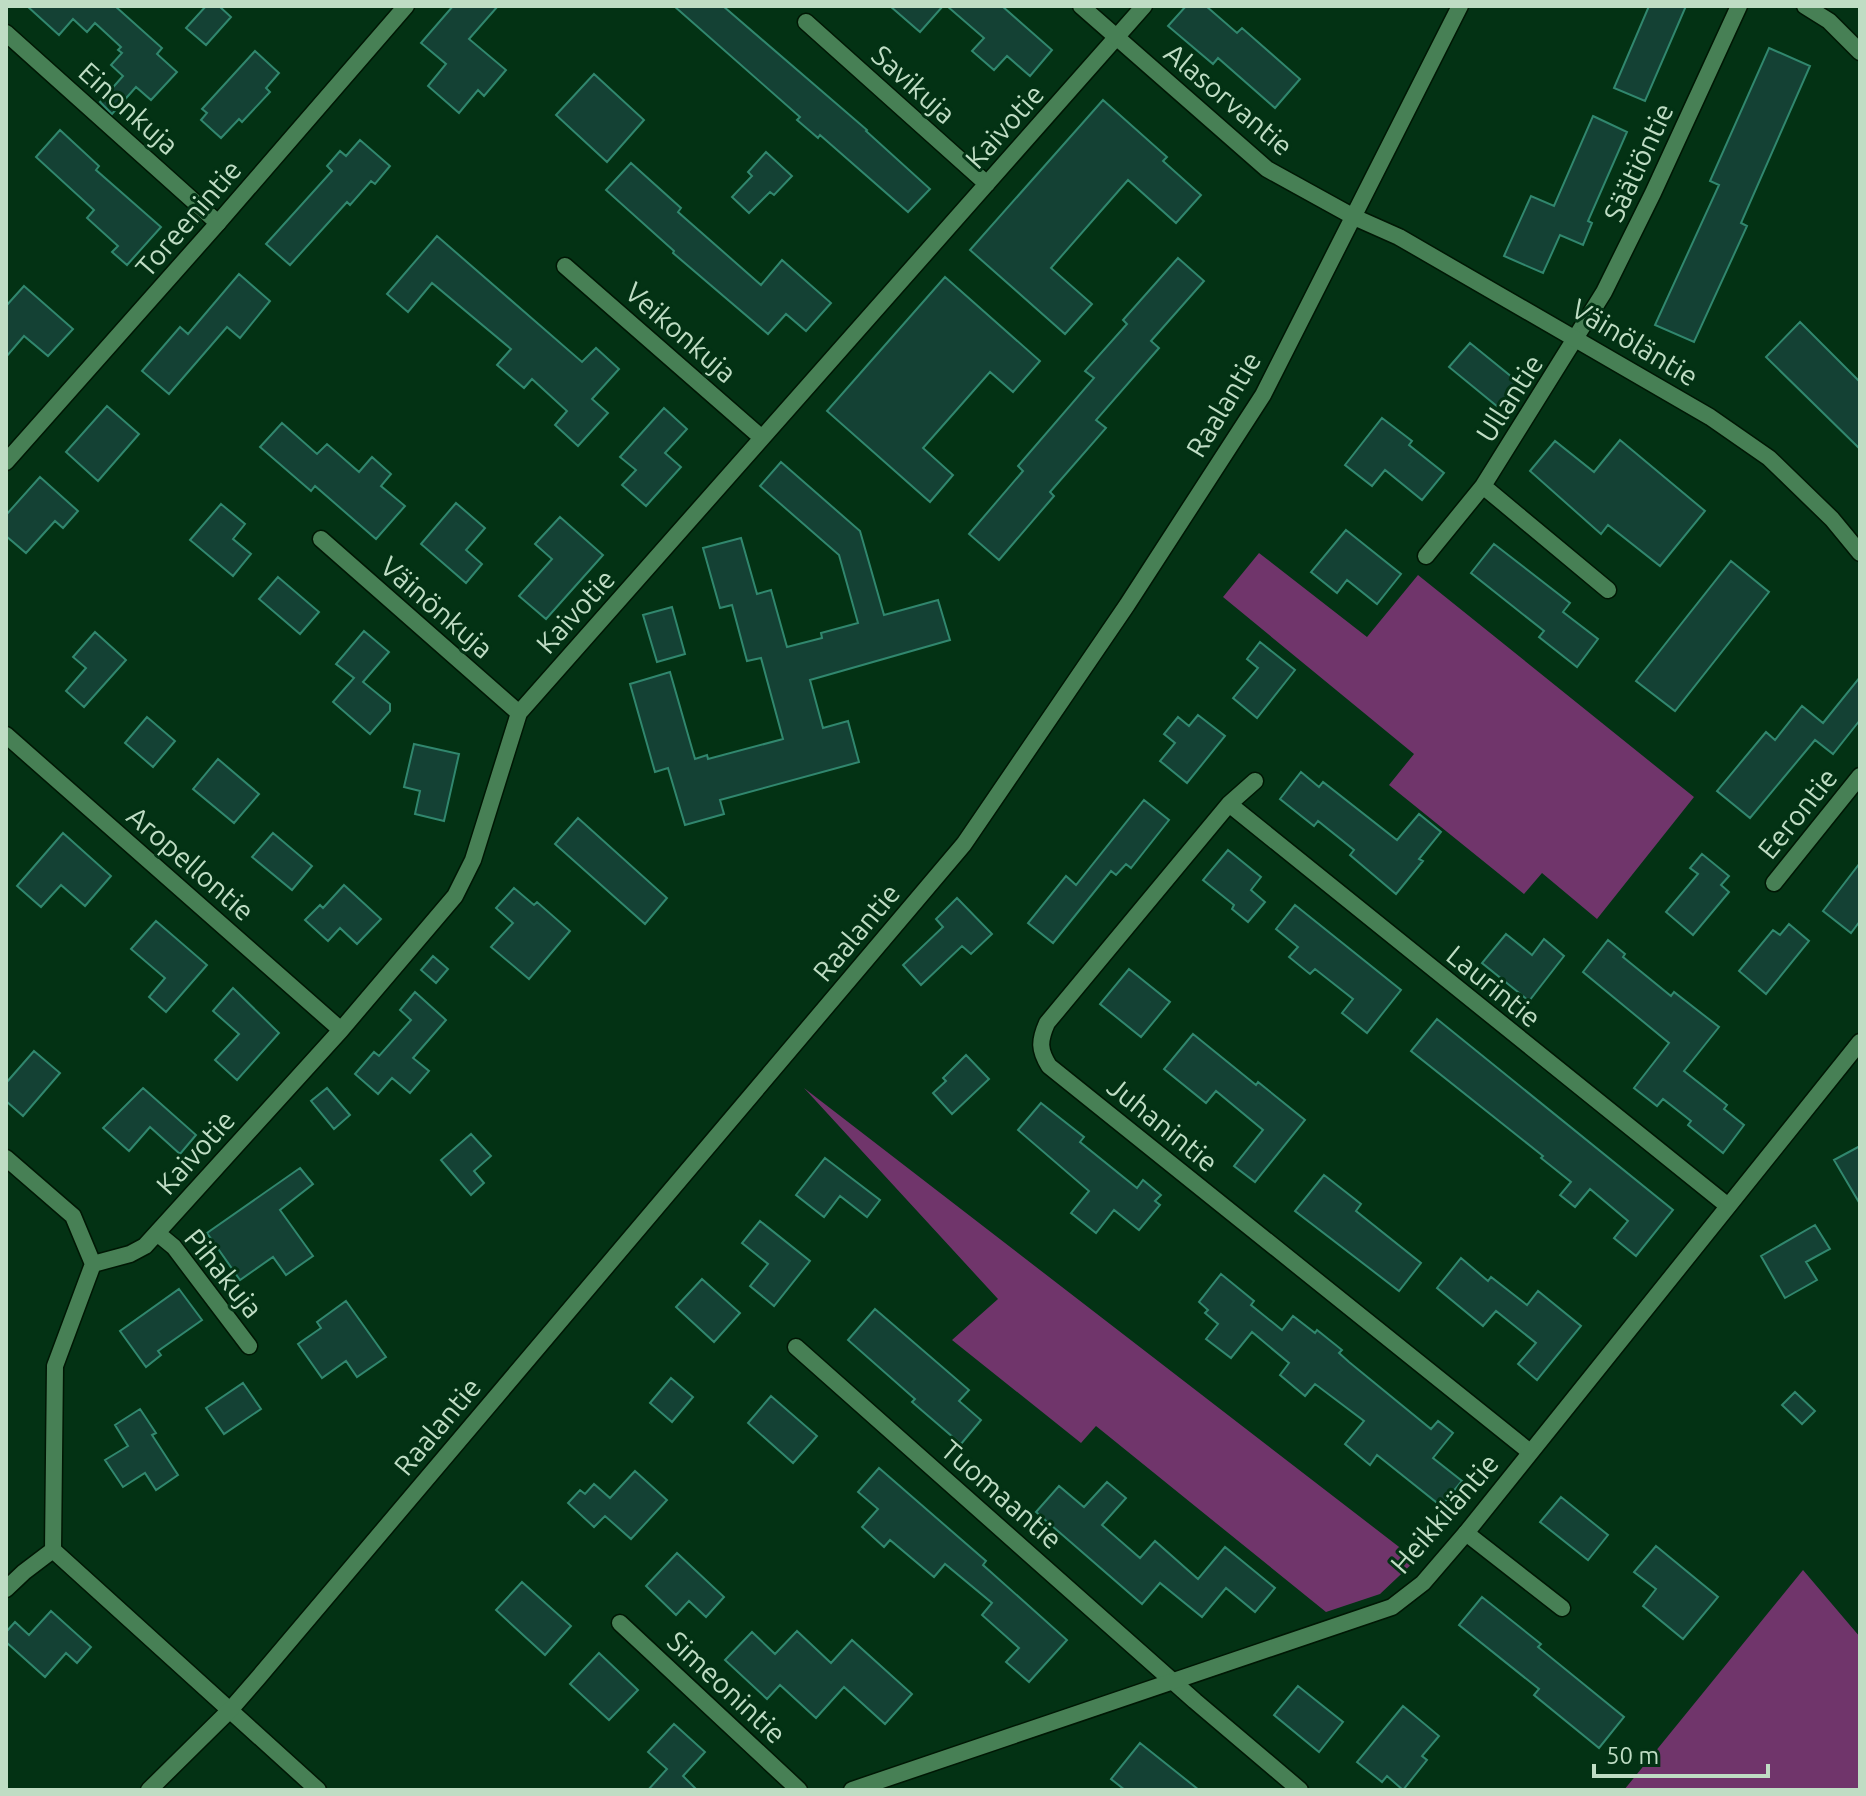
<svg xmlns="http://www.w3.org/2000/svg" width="1866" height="1796" font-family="Ubuntu,sans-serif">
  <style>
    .green { fill: #70356b }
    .building { fill: #144134; stroke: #31876e; stroke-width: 2 }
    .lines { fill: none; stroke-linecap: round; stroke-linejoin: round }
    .minor-casing { stroke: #001704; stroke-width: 19 }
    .tertiary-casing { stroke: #001704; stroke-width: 19 }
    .minor { stroke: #478055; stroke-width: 16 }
    .tertiary { stroke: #478055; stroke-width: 16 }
    .labels { text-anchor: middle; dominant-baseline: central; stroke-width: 6; stroke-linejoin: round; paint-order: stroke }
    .street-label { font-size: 28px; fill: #bfddc4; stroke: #033214 }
  </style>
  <rect width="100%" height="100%" fill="#033214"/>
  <path class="green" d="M 1259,553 L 1367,637 L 1418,575 L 1694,797 L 1597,919 L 1542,873 L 1524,894 L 1389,785 L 1414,754 L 1223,597 Z
    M 804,1088 L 1416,1560 L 1380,1594 L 1326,1612 L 1096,1426 L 1081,1443 L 952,1340 L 998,1299 Z
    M 1803,1570 L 1860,1637 L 1860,1790 L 1624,1790 Z"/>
  <path class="building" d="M 27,6 L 115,6 L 162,48 L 157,54 L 177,72 L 151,100 L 136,87 L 112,114 L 100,102 L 123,76 L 111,65 L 122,53 L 118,50 L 121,47 L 95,23 L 87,32 L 73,19 L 59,35 Z
    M 206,6 L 219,6 L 231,17 L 206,45 L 186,28 Z
    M 453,6 L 498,6 L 469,39 L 506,70 L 484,96 L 478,90 L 459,113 L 428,86 L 446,64 L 421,43 Z
    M 674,6 L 723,6 L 867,130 L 866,131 L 930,189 L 908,212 L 820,135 L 818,138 L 797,120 L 800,117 Z
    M 890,6 L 943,6 L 920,32 Z
    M 947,6 L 1002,6 L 1052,50 L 1030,76 L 1007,56 L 994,70 L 972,51 L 984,38 Z
    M 1186,6 L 1206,6 L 1237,33 L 1242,28 L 1300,79 L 1275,108 L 1218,58 L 1213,64 L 1168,26 Z
    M 1649,6 L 1686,6 L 1645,101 L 1614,88 Z
    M 1769,48 L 1810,66 L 1741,223 L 1747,226 L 1694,342 L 1655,325 L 1719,185 L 1710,181 Z
    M 255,51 L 279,73 L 266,88 L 270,92 L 242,122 L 239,119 L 221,138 L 201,120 L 207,113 L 202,109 Z
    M 594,74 L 644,120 L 607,162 L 556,115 Z
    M 1103,100 L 1167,157 L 1163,161 L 1201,195 L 1176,223 L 1128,180 L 1051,268 L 1092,304 L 1065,334 L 970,250 Z
    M 1593,116 L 1627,132 L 1588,221 L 1592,223 L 1583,245 L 1560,235 L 1543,273 L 1504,256 L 1531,196 L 1554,206 Z
    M 60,130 L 99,166 L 96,170 L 161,227 L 127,265 L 112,252 L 118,246 L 87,218 L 94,210 L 36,157 Z
    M 360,140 L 390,166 L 375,184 L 371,181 L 350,205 L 347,202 L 290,265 L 266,244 L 332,171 L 327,166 L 340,151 L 346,156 Z
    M 766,152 L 792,176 L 774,195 L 770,192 L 749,213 L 732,197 L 752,176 L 748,172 Z
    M 631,163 L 681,208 L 678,212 L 761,285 L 782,260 L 831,303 L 806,331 L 786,314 L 768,334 L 673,253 L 674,251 L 606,190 Z
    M 437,236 L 582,362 L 596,348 L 619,369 L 592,399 L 608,413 L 578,446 L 555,425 L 567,411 L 532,379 L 524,388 L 497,365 L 511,349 L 432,283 L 408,312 L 387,294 Z
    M 1178,258 L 1204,281 L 1151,341 L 1159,348 L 1096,420 L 1106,428 L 1050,492 L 1054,496 L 999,560 L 969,534 L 1023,471 L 1018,466 L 1094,378 L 1085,371 L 1127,324 L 1123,320 Z
    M 239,274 L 270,301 L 240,338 L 227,327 L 169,394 L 142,371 L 180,327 L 188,334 Z
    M 945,277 L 1040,361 L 1013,392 L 990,372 L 923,448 L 953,475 L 930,502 L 827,411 Z
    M 24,286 L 73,329 L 48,356 L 24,336 L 6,357 L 6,306 Z
    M 1800,322 L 1860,382 L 1860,449 L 1766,357 Z
    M 1470,343 L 1518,382 L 1498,407 L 1449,367 Z
    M 107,406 L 139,434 L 98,481 L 66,452 Z
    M 664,408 L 687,429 L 665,453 L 681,467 L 646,506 L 622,485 L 636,470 L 620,457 Z
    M 1382,418 L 1412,441 L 1409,445 L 1444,473 L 1422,500 L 1385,470 L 1372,486 L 1345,465 Z
    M 282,423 L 317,454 L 327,444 L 359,472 L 372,457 L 391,474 L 381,486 L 405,506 L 376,539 L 315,486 L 311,491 L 260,447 Z
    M 1620,440 L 1705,511 L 1660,566 L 1608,525 L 1601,534 L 1530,471 L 1555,441 L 1594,472 Z
    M 781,462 L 860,531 L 884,615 L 938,600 L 950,640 L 810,680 L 823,728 L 848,721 L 859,762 L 720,800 L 724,814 L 685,825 L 668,768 L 655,772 L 630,684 L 670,672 L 695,759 L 707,755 L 708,759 L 783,739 L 761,658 L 747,661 L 732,605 L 720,608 L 703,548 L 741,538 L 757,594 L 771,590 L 787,647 L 822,638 L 821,633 L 858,623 L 839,555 L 760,486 Z
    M 40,477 L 78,511 L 63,528 L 55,521 L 26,553 L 6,536 L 6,515 Z
    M 456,503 L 485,528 L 466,550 L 482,564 L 466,583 L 421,544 Z
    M 221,504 L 245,524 L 233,539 L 251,554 L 233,576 L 190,540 Z
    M 560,517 L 603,555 L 546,619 L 519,596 L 552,559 L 535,544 Z
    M 1346,530 L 1401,574 L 1377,604 L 1347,580 L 1337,593 L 1311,572 Z
    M 1494,544 L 1570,603 L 1563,612 L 1598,639 L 1577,667 L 1539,637 L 1544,631 L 1471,573 Z
    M 1731,561 L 1769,592 L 1675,711 L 1636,681 Z
    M 278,577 L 319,612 L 300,634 L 259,599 Z
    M 672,607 L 685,654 L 657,662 L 643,615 Z
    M 364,631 L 389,652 L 363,682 L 390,704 L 390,711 L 370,734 L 333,702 L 354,678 L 336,664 Z
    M 95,632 L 126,660 L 84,707 L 66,691 L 86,668 L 73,657 Z
    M 1260,642 L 1295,670 L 1257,718 L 1233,698 L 1258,668 L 1247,659 Z
    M 1860,677 L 1860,720 L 1833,754 L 1815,740 L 1750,818 L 1717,791 L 1766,732 L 1775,740 L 1802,706 L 1823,723 Z
    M 1198,715 L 1225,736 L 1187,783 L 1160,761 L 1175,743 L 1164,734 L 1178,717 L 1189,726 Z
    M 147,717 L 175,741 L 153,767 L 125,743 Z
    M 414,744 L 459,754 L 444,821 L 415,814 L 420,791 L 404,787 Z
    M 218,759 L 259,794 L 234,823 L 193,789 Z
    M 1301,772 L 1319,787 L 1323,782 L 1397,840 L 1419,814 L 1441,832 L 1419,859 L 1423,861 L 1396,894 L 1350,855 L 1354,850 L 1318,821 L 1314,826 L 1280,799 Z
    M 1144,800 L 1169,820 L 1131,868 L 1126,864 L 1116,875 L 1111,871 L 1053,943 L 1028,923 L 1066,876 L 1076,885 Z
    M 578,818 L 667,898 L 645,924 L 555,844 Z
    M 63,833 L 111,876 L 85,906 L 61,885 L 41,907 L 17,886 Z
    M 273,833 L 312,866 L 292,890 L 252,857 Z
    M 1228,850 L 1261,877 L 1251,890 L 1265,902 L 1248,922 L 1232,909 L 1234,905 L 1203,880 Z
    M 1702,854 L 1729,876 L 1721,885 L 1729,892 L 1693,935 L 1666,912 L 1698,874 L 1690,868 Z
    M 1860,863 L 1860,921 L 1851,933 L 1823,911 Z
    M 344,885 L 381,919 L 357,944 L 340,928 L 328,941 L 305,920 L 320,905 L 323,908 Z
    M 514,888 L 534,905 L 537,902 L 570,931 L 529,979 L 491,947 L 513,923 L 496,908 Z
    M 957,898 L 992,934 L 971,954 L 962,946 L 921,985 L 903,965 L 943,927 L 936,919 Z
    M 1295,905 L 1401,990 L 1367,1033 L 1342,1013 L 1353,999 L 1315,969 L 1310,974 L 1289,957 L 1298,947 L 1276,929 Z
    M 156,921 L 207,965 L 166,1012 L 149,997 L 165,978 L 131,949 Z
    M 1789,924 L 1809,941 L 1766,994 L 1739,971 L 1773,930 L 1780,935 Z
    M 1506,934 L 1532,955 L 1544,939 L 1564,956 L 1529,1001 L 1482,963 Z
    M 1608,940 L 1625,954 L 1623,957 L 1671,996 L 1674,992 L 1719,1027 L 1684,1071 L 1727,1105 L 1724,1109 L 1744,1125 L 1723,1153 L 1688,1125 L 1691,1121 L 1663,1099 L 1657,1106 L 1634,1088 L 1669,1043 L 1583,972 Z
    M 433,956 L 448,969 L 436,983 L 421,970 Z
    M 1129,969 L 1170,1002 L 1141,1037 L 1100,1004 Z
    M 233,988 L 279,1033 L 237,1080 L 215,1060 L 239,1034 L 213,1011 Z
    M 415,992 L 446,1020 L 413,1058 L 429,1071 L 410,1093 L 392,1078 L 378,1094 L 355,1074 L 374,1052 L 379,1056 L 411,1020 L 400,1010 Z
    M 1437,1019 L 1673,1210 L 1636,1256 L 1614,1238 L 1628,1221 L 1590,1189 L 1575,1207 L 1560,1195 L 1571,1182 L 1541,1158 L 1543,1156 L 1411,1051 Z
    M 1193,1034 L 1256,1085 L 1258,1082 L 1305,1120 L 1255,1182 L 1234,1166 L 1263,1130 L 1216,1091 L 1206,1103 L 1164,1069 Z
    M 34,1051 L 60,1073 L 23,1116 L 6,1101 L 6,1083 Z
    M 966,1055 L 989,1079 L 952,1114 L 933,1093 L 946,1081 L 943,1078 Z
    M 143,1088 L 196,1135 L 180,1154 L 150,1127 L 129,1151 L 103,1128 Z
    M 327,1088 L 350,1115 L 334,1129 L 311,1101 Z
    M 1041,1103 L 1084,1137 L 1080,1142 L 1137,1188 L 1143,1180 L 1161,1195 L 1155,1201 L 1160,1205 L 1139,1230 L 1114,1210 L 1096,1233 L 1071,1213 L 1089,1191 L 1018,1130 Z
    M 471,1134 L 491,1156 L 474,1171 L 484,1183 L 471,1195 L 441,1160 Z
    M 1860,1146 L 1860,1204 L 1834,1160 Z
    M 825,1158 L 880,1200 L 867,1217 L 840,1196 L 824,1217 L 796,1195 Z
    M 300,1168 L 313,1184 L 280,1210 L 313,1256 L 286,1275 L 273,1257 L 240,1280 L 207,1233 Z
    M 1324,1175 L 1361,1204 L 1356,1211 L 1421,1263 L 1399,1291 L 1295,1211 Z
    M 760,1221 L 810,1261 L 774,1306 L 750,1286 L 768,1264 L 742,1243 Z
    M 1815,1225 L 1830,1249 L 1806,1262 L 1817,1280 L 1785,1298 L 1761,1256 Z
    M 1461,1258 L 1488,1281 L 1491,1277 L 1527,1305 L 1538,1291 L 1581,1326 L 1537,1380 L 1518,1364 L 1536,1343 L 1496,1311 L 1483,1326 L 1437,1288 Z
    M 1221,1274 L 1254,1301 L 1251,1305 L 1282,1330 L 1293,1316 L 1315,1333 L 1317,1330 L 1342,1350 L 1339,1353 L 1349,1362 L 1431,1429 L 1438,1421 L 1453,1433 L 1433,1458 L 1462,1481 L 1441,1506 L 1377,1455 L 1370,1465 L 1345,1444 L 1364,1421 L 1315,1384 L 1305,1396 L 1280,1375 L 1289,1363 L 1252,1332 L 1231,1358 L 1206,1339 L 1218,1324 L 1205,1313 L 1208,1310 L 1199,1302 Z
    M 702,1279 L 740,1313 L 714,1342 L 676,1307 Z
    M 179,1289 L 202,1320 L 158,1351 L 161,1355 L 146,1367 L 120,1331 Z
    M 346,1301 L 386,1357 L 357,1377 L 346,1361 L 322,1378 L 298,1344 L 321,1328 L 317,1322 Z
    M 875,1309 L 969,1390 L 959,1401 L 981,1420 L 961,1444 L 912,1402 L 915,1399 L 848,1340 Z
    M 671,1378 L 693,1397 L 672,1422 L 650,1403 Z
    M 243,1383 L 261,1409 L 224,1434 L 206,1408 Z
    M 1795,1392 L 1815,1411 L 1802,1424 L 1782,1405 Z
    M 771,1396 L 817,1436 L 793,1463 L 748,1423 Z
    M 140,1409 L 156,1433 L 152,1435 L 178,1475 L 156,1490 L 145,1473 L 123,1487 L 105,1460 L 128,1446 L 115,1425 Z
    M 879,1468 L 986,1561 L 983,1565 L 1067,1640 L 1029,1682 L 1006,1662 L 1019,1648 L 982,1615 L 992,1603 L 945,1564 L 934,1577 L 890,1540 L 884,1547 L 862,1527 L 878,1509 L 858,1492 Z
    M 635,1471 L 667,1500 L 631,1539 L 605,1516 L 594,1527 L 568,1503 L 580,1490 L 585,1494 L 594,1484 L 610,1498 Z
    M 1107,1482 L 1126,1498 L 1102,1525 L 1140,1558 L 1155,1541 L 1198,1579 L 1225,1547 L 1275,1588 L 1255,1612 L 1226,1588 L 1202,1617 L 1160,1583 L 1142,1604 L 1036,1512 L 1059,1486 L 1084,1507 Z
    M 1561,1497 L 1608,1535 L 1588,1560 L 1540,1522 Z
    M 1656,1546 L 1718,1597 L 1683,1639 L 1643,1606 L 1656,1589 L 1634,1572 Z
    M 677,1553 L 724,1597 L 706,1617 L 689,1601 L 676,1615 L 646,1586 Z
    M 522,1582 L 571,1626 L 545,1655 L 496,1610 Z
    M 1482,1597 L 1541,1644 L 1538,1647 L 1624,1717 L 1599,1748 L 1534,1695 L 1539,1689 L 1459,1625 Z
    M 51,1611 L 91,1647 L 77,1663 L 66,1653 L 45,1677 L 6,1642 L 6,1632 L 15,1622 L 29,1635 Z
    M 797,1631 L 831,1663 L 852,1640 L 912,1694 L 885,1724 L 844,1687 L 816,1718 L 780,1685 L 767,1699 L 725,1660 L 752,1632 L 775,1654 Z
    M 599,1653 L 638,1690 L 609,1720 L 570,1684 Z
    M 1298,1686 L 1343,1722 L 1319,1752 L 1274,1715 Z
    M 1403,1706 L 1439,1736 L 1422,1756 L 1427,1760 L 1403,1790 L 1387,1776 L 1382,1782 L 1357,1762 Z
    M 674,1724 L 705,1752 L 683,1776 L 697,1790 L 648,1790 L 667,1769 L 648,1752 Z
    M 1140,1743 L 1199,1790 L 1125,1790 L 1111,1779 Z"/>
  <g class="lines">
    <g class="minor-casing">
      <path id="minor" d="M 1805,6 L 1829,21 L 1860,52
        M 806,22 L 987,184
        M 6,33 L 218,223
        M 565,266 L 762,438
        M 1483,486 L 1608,590
        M 321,539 L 519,713
        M 1426,556 L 1483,486 L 1604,292 L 1653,193 L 1739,6
        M 6,735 L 341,1030
        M 1255,781 L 1229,804 L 1047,1023 C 1039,1041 1039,1050 1049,1066 L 1530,1452
        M 1229,804 L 1728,1206
        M 1774,883 L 1860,776
        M 6,1158 L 73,1216 L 93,1264 L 55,1366 L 53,1550 L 318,1790
        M 157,1233 L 174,1247 L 249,1346
        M 93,1264 L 130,1254 L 145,1246 L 341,1030 L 455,896 L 473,860 L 519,713 L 1144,6
        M 796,1347 L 1195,1701 L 1300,1790
        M 1466,1533 L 1562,1608
        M 6,1589 L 24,1572 L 53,1550
        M 620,1623 L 799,1790"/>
    </g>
    <g class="tertiary-casing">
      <path id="tertiary" d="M 1081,6 L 1267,169 L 1354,217 L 1399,237 L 1710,417 L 1769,458 L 1832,519 L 1860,553
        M 6,462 L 218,223 L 406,6
        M 149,1790 L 231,1709 L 258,1678 L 964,844 L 1127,605 L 1263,395 L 1460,6
        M 852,1790 L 1392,1607 L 1423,1583 L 1466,1533 L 1860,1042"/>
    </g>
    <use href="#minor" class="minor"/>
    <use href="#tertiary" class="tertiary"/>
  </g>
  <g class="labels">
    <g class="street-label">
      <text transform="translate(914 84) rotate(42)">Savikuja</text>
      <text transform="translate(1229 99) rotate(40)">Alasorvantie</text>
      <text transform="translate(129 108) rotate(42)">Einonkuja</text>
      <text transform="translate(1004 126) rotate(-48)">Kaivotie</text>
      <text transform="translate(1638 162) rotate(-65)">Säätiöntie</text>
      <text transform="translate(188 218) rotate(-49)">Toreenintie</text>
      <text transform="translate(681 332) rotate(41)">Veikonkuja</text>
      <text transform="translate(1635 342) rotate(31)">Väinöläntie</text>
      <text transform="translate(1509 398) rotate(-57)">Ullantie</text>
      <text transform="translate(1223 404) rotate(-59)">Raalantie</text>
      <text transform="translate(437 607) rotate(41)">Väinönkuja</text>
      <text transform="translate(575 611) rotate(-48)">Kaivotie</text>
      <text transform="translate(1797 813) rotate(-51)">Eerontie</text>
      <text transform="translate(191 863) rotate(41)">Aropellontie</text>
      <text transform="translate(856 932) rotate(-50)">Raalantie</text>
      <text transform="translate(1494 986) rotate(39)">Laurintie</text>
      <text transform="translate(1163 1124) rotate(39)">Juhanintie</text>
      <text transform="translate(195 1152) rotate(-48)">Kaivotie</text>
      <text transform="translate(224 1273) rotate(51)">Pihakuja</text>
      <text transform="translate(437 1426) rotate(-50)">Raalantie</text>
      <text transform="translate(1002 1494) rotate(41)">Tuomaantie</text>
      <text transform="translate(1444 1513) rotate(-49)">Heikkiläntie</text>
      <text transform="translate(727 1687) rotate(43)">Simeonintie</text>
    </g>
  </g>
  <rect width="1866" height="1796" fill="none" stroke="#bfddc4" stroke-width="16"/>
  <path d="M1594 1764v12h174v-12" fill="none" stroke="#bfddc4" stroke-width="4"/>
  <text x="1606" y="1764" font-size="24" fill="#bfddc4" stroke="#033214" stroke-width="6" paint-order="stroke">50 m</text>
</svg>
